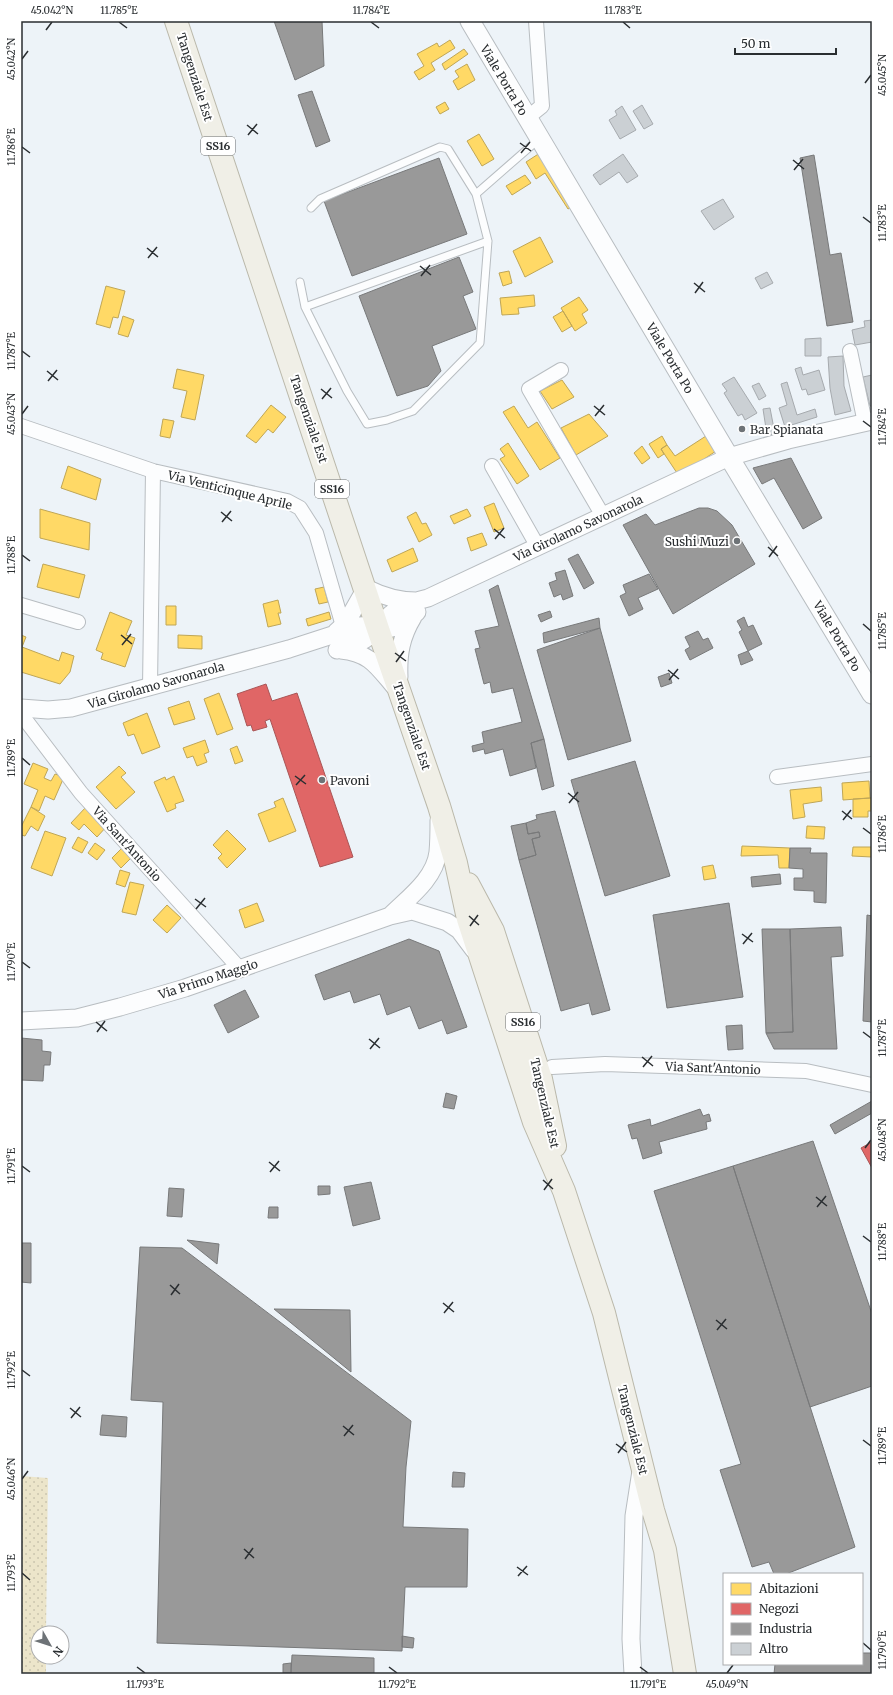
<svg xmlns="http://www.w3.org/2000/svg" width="893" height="1695" font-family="Merriweather,serif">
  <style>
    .grass { fill: url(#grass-dots) }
    .homes { fill: #ffd966; stroke: #bfa656 }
    .shops { fill: #e06666; stroke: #a95556 }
    .industry { fill: #999; stroke: #78797a }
    .building { fill: #cbd0d4; stroke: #a6aaae }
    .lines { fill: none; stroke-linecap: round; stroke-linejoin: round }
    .service-casing { stroke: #b8bdc1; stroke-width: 9 }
    .minor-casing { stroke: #b8bdc1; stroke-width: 16 }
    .tertiary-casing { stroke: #b8bdc1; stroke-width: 19 }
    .secondary-casing { stroke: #b8bdc1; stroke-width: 21 }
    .primary-casing { stroke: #bab8aa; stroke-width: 24 }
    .service { stroke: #fcfdfe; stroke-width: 7 }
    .minor { stroke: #fcfdfe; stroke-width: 14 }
    .tertiary { stroke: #fcfdfe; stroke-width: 17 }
    .secondary { stroke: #fcfdfe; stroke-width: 19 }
    .primary { stroke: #f0efe7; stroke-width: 22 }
    .ticks { fill: none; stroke: #2a2e31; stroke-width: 1.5 }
    .poi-dot { fill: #6e7377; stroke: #fff; stroke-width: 1.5 }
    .labels { text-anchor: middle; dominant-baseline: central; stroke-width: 4; stroke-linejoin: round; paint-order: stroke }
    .shield { fill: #fff; stroke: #6a6d6f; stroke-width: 1 }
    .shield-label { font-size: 11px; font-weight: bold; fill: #2a2e31 }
    .street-label { font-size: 12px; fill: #2a2e31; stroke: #fff }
    .poi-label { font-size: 12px; fill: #2a2e31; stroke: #fff; text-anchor: start }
    .neatline { fill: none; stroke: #2a2e31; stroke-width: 1.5 }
    .ticks-label { font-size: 10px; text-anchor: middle; fill: #2a2e31 }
  </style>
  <defs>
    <pattern id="grass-dots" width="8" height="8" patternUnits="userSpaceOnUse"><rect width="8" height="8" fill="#ece5ca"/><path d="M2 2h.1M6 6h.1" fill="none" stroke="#cbc5ae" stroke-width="1.8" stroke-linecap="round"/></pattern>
  </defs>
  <rect width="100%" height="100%" fill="#edf3f8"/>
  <path class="grass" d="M 21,1476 L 48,1478 L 46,1633 L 38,1633 L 38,1657 L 46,1657 L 46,1674 L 21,1674 Z"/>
  <path class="homes" d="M 450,40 L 455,48 L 431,63 L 435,70 L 419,80 L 414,72 L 424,66 L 417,54 L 437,43 L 439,47 Z
    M 464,49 L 468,54 L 445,70 L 442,64 Z
    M 467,64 L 475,80 L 458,90 L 453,81 L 459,77 L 455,71 Z
    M 445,102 L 449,109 L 440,114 L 436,107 Z
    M 479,134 L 494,159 L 482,166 L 467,141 Z
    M 543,151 L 577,204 L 568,209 L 545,173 L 536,179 L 526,162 Z
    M 525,175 L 531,183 L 512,195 L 506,186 Z
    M 540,237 L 553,262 L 525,277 L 513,251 Z
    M 509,271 L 512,283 L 503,286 L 499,273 Z
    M 106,286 L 125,291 L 118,318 L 113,317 L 110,328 L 96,324 Z
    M 534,295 L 535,306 L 518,308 L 519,314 L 502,315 L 500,298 Z
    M 579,297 L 588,310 L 582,314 L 587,323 L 575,331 L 561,308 Z
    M 563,311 L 572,326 L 562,332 L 553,317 Z
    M 123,316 L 134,320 L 128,337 L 118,334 Z
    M 177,369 L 204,375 L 195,420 L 181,417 L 187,391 L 173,388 Z
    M 562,380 L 574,397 L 552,409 L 540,391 Z
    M 271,405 L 286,417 L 273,433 L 268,429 L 256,443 L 246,436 Z
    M 514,406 L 528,428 L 537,422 L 560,458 L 540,470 L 503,412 Z
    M 589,414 L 608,436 L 576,455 L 561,428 Z
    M 163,419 L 174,421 L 170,438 L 160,436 Z
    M 662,436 L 667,445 L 661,449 L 664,454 L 658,458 L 649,444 Z
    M 706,436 L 716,451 L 679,476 L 661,449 L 667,445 L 675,456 Z
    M 508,443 L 529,476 L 517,484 L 500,459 L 505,456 L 500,449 Z
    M 642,446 L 650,458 L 642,464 L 634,453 Z
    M 68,466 L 101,479 L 96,500 L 61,488 Z
    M 494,503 L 504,528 L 494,532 L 484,507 Z
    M 40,509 L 90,523 L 89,550 L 40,538 Z
    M 467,509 L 471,516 L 454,524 L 450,516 Z
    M 416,512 L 422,524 L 426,523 L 432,535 L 419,542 L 407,517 Z
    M 482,533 L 487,545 L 471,551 L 467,538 Z
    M 413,548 L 418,561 L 392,572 L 387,560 Z
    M 43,564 L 85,575 L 79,598 L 37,587 Z
    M 324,587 L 328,602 L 319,604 L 315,589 Z
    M 278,600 L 281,613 L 278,613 L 281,624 L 268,627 L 263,604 Z
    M 166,606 L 176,606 L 176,625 L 166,625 Z
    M 110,612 L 132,621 L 126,635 L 135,638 L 125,667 L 101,659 L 103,653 L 96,650 Z
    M 329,612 L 331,619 L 308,626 L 306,619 Z
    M 21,635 L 26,637 L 22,647 L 59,661 L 62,652 L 74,656 L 70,672 L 60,684 L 21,672 Z
    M 178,635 L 202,636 L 202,649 L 178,648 Z
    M 219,693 L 233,729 L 217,735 L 204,699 Z
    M 189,701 L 195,719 L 174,725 L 168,708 Z
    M 147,713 L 160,747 L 142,754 L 134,734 L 128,736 L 123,723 Z
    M 205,740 L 209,752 L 204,754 L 207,762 L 197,766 L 193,756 L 187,758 L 183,748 Z
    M 237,746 L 243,761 L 235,764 L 230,749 Z
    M 33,763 L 48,769 L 44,778 L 51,781 L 55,774 L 64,777 L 54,800 L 45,796 L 39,811 L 31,807 L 38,790 L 24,784 Z
    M 119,766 L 126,773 L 121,777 L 135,792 L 116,809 L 96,787 Z
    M 174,776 L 184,801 L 175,804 L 176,808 L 167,812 L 154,782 L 165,777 L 166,780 Z
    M 869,781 L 870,798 L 843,800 L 842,783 Z
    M 821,787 L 822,801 L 803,804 L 805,817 L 793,819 L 790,790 Z
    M 283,798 L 296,831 L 269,842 L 258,814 L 276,807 L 274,802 Z
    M 870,798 L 872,798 L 872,811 L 868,811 L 868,817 L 853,817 L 853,799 Z
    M 31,807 L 45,816 L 38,831 L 31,826 L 25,836 L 21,835 L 21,827 Z
    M 86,807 L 107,826 L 97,837 L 84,824 L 79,830 L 71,823 Z
    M 807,826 L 825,827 L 824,839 L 806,838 Z
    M 227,830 L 246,849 L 227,868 L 218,858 L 222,854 L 213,845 Z
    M 45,831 L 66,838 L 52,876 L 31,868 Z
    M 78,837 L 88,842 L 82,853 L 72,848 Z
    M 95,843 L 105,850 L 97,860 L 88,853 Z
    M 125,845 L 134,855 L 121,868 L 112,858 Z
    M 742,846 L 790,848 L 789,868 L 779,868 L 778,855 L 741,856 Z
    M 853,847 L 872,847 L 872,857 L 852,856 Z
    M 713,865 L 716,878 L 704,880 L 702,867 Z
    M 120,870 L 130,873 L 125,887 L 116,884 Z
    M 130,882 L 144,885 L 136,915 L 122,912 Z
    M 257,903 L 264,921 L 245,928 L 239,910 Z
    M 167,905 L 181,918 L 167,933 L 153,920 Z"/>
  <path class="shops" d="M 266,684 L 272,701 L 297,693 L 353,857 L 320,867 L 270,719 L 265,721 L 267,727 L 253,731 L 251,725 L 247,726 L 237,694 Z
    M 872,1142 L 872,1168 L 861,1148 Z"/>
  <path class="industry" d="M 274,21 L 322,21 L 324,66 L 295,80 Z
    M 312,91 L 330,141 L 316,147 L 298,95 Z
    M 814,155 L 830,255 L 841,253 L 853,322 L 827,326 L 800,158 Z
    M 439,158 L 467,234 L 352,276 L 324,201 Z
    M 459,257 L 473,292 L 463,296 L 476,329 L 432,346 L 441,371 L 428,386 L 397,396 L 359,296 Z
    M 791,458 L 822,518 L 803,529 L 774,478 L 762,484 L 753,468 Z
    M 699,508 L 708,508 L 717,511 L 732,525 L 755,564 L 673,614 L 623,525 L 646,514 L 655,525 Z
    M 578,554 L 594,583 L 584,589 L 568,559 Z
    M 565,570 L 573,596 L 563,600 L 561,594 L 554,597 L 549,583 L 557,580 L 555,573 Z
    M 649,574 L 658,589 L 638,598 L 643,609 L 629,616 L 620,596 L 626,593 L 623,585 Z
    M 498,585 L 544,739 L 531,743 L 536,768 L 510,776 L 503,749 L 485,754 L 484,749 L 473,752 L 472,746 L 484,743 L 482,732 L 522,722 L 513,688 L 492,693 L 490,682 L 484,684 L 475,649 L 480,648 L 475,631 L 499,626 L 489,590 Z
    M 550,611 L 552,617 L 541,622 L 538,615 Z
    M 744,617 L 748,627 L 753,625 L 762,644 L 748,651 L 739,632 L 742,630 L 737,621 Z
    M 599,618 L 600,628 L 544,643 L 543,633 Z
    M 600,628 L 631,741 L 568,760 L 537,650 Z
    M 698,631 L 703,640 L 708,638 L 713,648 L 690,660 L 685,650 L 690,647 L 685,637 Z
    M 748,651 L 753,660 L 741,665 L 738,655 Z
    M 669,673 L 672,683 L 661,687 L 658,677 Z
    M 544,739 L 554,786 L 542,790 L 531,743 Z
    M 635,761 L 670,876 L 605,896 L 571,780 Z
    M 555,811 L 610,1010 L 592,1015 L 589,1003 L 561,1011 L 519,860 L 536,855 L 532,839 L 540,837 L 539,832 L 528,834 L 526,823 L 537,819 L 536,815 Z
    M 526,823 L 528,834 L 539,832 L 540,837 L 532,839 L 536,855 L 519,860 L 511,826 Z
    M 790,848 L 811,848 L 810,853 L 827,853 L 826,903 L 814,902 L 814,891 L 794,890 L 794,878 L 803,878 L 803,869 L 789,868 Z
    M 780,874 L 781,884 L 752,887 L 751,877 Z
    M 729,903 L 743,997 L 667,1008 L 653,915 Z
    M 867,915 L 872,916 L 872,1022 L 863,1021 Z
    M 841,927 L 843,956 L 831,957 L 837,1049 L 774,1049 L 766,1033 L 793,1032 L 790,929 Z
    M 762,929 L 790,929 L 793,1032 L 766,1033 Z
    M 409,939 L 439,951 L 467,1027 L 447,1034 L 442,1020 L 419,1029 L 410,1006 L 387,1015 L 380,994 L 354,1003 L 350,991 L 324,1000 L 315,975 Z
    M 245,990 L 259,1017 L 228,1033 L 214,1005 Z
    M 742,1025 L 743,1049 L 728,1050 L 726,1026 Z
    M 21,1038 L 42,1040 L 42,1051 L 51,1052 L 50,1065 L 44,1065 L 43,1081 L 21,1080 Z
    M 446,1093 L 457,1096 L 454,1109 L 443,1107 Z
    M 872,1101 L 872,1113 L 835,1134 L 830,1125 Z
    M 700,1109 L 703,1116 L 709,1114 L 711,1121 L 706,1122 L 707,1129 L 659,1142 L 662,1153 L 643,1159 L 637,1138 L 632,1139 L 628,1125 L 650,1119 L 651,1126 Z
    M 813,1141 L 872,1314 L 872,1386 L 810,1407 L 733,1166 Z
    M 733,1166 L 855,1547 L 786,1574 L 774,1574 L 769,1562 L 752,1567 L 720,1470 L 741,1464 L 654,1191 Z
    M 371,1182 L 380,1219 L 353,1226 L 344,1187 Z
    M 318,1186 L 330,1186 L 330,1194 L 318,1195 Z
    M 169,1188 L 184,1189 L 182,1217 L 167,1216 Z
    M 269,1207 L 278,1207 L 278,1218 L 268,1218 Z
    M 187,1240 L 219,1244 L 217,1264 Z
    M 21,1243 L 31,1243 L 31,1283 L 21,1282 Z
    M 140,1247 L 182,1248 L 411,1421 L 406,1467 L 403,1527 L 468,1529 L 467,1587 L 405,1587 L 402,1651 L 157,1643 L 163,1402 L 131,1400 Z
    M 274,1309 L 350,1310 L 351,1372 Z
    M 102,1415 L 127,1417 L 126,1437 L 100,1435 Z
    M 453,1472 L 465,1473 L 464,1487 L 452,1487 Z
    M 402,1636 L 414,1638 L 413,1648 L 402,1647 Z
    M 862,1653 L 871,1653 L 871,1674 L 774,1674 L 775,1664 L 862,1664 Z
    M 292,1655 L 374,1658 L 374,1674 L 291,1674 Z
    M 291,1663 L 291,1673 L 283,1673 L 283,1664 Z"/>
  <path class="building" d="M 642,105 L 653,124 L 644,129 L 633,111 Z
    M 622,106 L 636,130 L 620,139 L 609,120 L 617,115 L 615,111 Z
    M 623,154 L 638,176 L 627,183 L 619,172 L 600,185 L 593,175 Z
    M 723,199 L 734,217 L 714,230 L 701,211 Z
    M 767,272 L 773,283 L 761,289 L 755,278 Z
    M 872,320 L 872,342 L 855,345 L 852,330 L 865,327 L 864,321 Z
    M 821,338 L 821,356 L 805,356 L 805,339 Z
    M 843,356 L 844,386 L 851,411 L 835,415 L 830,388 L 828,357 Z
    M 801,367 L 803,375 L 819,370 L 825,390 L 808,395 L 806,389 L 802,390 L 795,369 Z
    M 872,375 L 872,406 L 870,406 L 863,377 Z
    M 734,377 L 757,413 L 745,420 L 742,414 L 738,416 L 724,393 L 727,391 L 722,384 Z
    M 787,382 L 797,415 L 815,409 L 817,417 L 785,427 L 779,408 L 787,405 L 781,384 Z
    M 759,383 L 766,396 L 759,400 L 752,386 Z
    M 770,408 L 775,434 L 767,435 L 763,409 Z"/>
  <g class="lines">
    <g class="service-casing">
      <path id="service" d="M 476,194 L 539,139
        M 300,282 L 305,307 L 347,391 L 367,424 L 387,420 L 413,411 L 480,343 L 488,241 L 476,194 L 448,149 L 440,147 L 320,199 L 311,208
        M 305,307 L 488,241"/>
    </g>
    <g class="minor-casing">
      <path id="minor" d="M 527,118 L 542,106 L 536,21
        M 850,351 L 865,423
        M 561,370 L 529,389 L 603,516
        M 21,426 L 153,471 L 287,501 L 300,508 L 316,533 L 343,626
        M 492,466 L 538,547
        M 21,605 L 78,622
        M 150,687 L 153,471
        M 21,714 L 81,793 L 240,969
        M 777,777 L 872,764
        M 552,1067 L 605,1064 L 806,1071 L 872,1085"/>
    </g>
    <g class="tertiary-casing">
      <path id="tertiary" d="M 336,632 L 346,623 L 366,588 C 382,596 398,601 416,601
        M 337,650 C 352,647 367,640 378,629 C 383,624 386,618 391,614 C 401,605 415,601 428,598 L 729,457 L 788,440 L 872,421
        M 341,650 C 370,653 377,666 394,686
        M 399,677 C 398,654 401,637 413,617
        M 21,708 L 48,710 L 71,708 L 289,649 L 360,626 C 368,625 371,628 378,629 C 394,631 407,622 417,612
        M 390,916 C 408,898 435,879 438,852 C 439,841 439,830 439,820
        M 21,1021 L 77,1018 L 120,1007 L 185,988 L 390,916 L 412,911 L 447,922 L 459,930 L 474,950
        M 633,1674 L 631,1639 L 634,1516 L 641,1471"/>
    </g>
    <g class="secondary-casing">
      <path id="secondary" d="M 470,21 L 729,457 L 872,694"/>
    </g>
    <g class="primary-casing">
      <path id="primary" d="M 176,21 L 378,629 L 439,806 L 456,863 L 468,919 L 534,1122 L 564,1191 L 604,1313 L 653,1510 L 665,1550 L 685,1674
        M 468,884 L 493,931 L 541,1079 L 555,1146"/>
    </g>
    <use href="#service" class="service"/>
    <use href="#minor" class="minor"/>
    <use href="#tertiary" class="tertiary"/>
    <use href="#secondary" class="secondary"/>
    <use href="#primary" class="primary"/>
  </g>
  <path class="ticks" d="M 119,22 L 127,28M 371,22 L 379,28M 623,22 L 630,28M 46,30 L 52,22M 22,59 L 28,51M 865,83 L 871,75M 247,125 L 258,134M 248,135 L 257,124M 520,143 L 531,151M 22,147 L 30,153M 521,153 L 530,142M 793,160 L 804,169M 794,170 L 803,159M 863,217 L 871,223M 147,248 L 158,257M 148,258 L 157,247M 420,266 L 431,275M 421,276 L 430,265M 694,283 L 705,292M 695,293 L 703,282M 22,351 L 30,357M 47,371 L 58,380M 48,381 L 57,370M 321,389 L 332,398M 322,399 L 331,388M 594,406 L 605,415M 22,414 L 28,406M 595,416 L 604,405M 863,421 L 871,427M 221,512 L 232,521M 222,522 L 231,511M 494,529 L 505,538M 495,539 L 504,528M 768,547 L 778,556M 22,555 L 30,561M 769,557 L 777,546M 863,624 L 871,631M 121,635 L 132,644M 122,645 L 131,634M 395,653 L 406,661M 396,662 L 404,651M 668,670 L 679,679M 669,680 L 678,669M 22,758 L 30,765M 295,776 L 306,784M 296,785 L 305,775M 568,793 L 579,802M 569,803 L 578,792M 842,811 L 852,819M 843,820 L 851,810M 863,828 L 871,834M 195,899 L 206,907M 196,909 L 205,898M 469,916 L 479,925M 470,926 L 478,915M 742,934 L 753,942M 743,944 L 752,933M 22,962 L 30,968M 96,1022 L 107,1031M 97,1032 L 105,1021M 863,1032 L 871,1038M 369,1039 L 380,1048M 370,1049 L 379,1038M 642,1057 L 653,1066M 643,1067 L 652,1056M 865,1148 L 871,1140M 269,1162 L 280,1171M 22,1166 L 30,1172M 270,1172 L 279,1161M 543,1180 L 553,1189M 544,1190 L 552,1179M 816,1197 L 827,1206M 817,1207 L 826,1196M 863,1236 L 871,1242M 170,1285 L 180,1294M 171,1295 L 179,1284M 443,1303 L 454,1312M 444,1313 L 453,1302M 716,1320 L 727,1329M 717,1330 L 726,1319M 22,1370 L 30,1376M 70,1408 L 81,1417M 71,1418 L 80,1407M 343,1426 L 354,1435M 344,1436 L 353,1425M 863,1440 L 871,1446M 616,1444 L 627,1452M 618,1453 L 626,1442M 22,1479 L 28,1471M 244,1549 L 254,1558M 245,1559 L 253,1548M 517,1567 L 528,1575M 22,1573 L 30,1580M 518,1576 L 527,1566M 863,1643 L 871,1650M 137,1667 L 145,1673M 389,1667 L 397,1673M 640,1667 L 648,1673M 727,1673 L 733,1665"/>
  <g class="poi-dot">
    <circle cx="742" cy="429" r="4"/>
    <circle cx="737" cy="541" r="4"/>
    <circle cx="322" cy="780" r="4"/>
  </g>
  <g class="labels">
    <g class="shield">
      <rect x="201" y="137" width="34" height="18" rx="3"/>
      <rect x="315" y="480" width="34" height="18" rx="3"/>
      <rect x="506" y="1013" width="34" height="18" rx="3"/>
    </g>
    <g class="shield-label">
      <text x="218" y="146">SS16</text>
      <text x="332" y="489">SS16</text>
      <text x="523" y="1022">SS16</text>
    </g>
    <g class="street-label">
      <text transform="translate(195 77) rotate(72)">Tangenziale Est</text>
      <text transform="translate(504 80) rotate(59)">Viale Porta Po</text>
      <text transform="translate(670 358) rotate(59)">Viale Porta Po</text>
      <text transform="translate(309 419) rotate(71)">Tangenziale Est</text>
      <text transform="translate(230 490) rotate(14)">Via Venticinque Aprile</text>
      <text transform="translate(578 528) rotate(-25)">Via Girolamo Savonarola</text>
      <text transform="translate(837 636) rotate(59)">Viale Porta Po</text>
      <text transform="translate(156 685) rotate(-16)">Via Girolamo Savonarola</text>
      <text transform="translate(412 726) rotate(71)">Tangenziale Est</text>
      <text transform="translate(127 844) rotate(48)">Via Sant'Antonio</text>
      <text transform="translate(208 979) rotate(-18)">Via Primo Maggio</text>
      <text transform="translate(713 1068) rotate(2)">Via Sant'Antonio</text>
      <text transform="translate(545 1103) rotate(77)">Tangenziale Est</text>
      <text transform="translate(633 1430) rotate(76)">Tangenziale Est</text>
    </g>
    <g class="poi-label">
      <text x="750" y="429">Bar Spianata</text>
      <text x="729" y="541" text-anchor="end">Sushi Muzi</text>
      <text x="330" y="780">Pavoni</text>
    </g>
  </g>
  <rect width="893" height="1695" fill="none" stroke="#ffffff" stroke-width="44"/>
  <rect x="723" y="1573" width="140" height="92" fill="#ffffff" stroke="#aaabad"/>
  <rect x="731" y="1583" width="20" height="12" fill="#ffd966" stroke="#aaabad"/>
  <text x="759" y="1593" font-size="12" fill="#2a2e31">Abitazioni</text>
  <rect x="731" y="1603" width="20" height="12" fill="#e06666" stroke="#aaabad"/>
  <text x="759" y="1613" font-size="12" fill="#2a2e31">Negozi</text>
  <rect x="731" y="1623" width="20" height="12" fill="#999999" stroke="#aaabad"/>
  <text x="759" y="1633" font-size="12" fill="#2a2e31">Industria</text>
  <rect x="731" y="1643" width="20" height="12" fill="#cbd0d4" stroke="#aaabad"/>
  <text x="759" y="1653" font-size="12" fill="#2a2e31">Altro</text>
  <g transform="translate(50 1645) rotate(129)"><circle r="19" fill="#ffffff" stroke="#aaabad"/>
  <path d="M0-3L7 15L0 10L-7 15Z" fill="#6e7377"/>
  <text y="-6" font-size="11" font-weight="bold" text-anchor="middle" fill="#2a2e31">N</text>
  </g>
  <path d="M735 48v6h101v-6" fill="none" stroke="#2a2e31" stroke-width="2"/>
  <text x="741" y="48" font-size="12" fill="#2a2e31" stroke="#ffffff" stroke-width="3" paint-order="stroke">50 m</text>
  <rect x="22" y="22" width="849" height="1651" class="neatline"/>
  <g class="ticks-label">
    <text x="52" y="14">45.042°N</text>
    <text x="119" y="14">11.785°E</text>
    <text x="371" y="14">11.784°E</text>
    <text x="623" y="14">11.783°E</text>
    <text transform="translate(11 59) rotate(-90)" y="4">45.042°N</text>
    <text transform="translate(882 75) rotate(-90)" y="4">45.045°N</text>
    <text transform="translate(11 147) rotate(-90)" y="4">11.786°E</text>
    <text transform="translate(882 223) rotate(-90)" y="4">11.783°E</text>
    <text transform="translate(11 351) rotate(-90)" y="4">11.787°E</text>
    <text transform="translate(11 414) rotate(-90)" y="4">45.043°N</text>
    <text transform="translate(882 427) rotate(-90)" y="4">11.784°E</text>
    <text transform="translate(11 555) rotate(-90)" y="4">11.788°E</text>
    <text transform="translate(882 631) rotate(-90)" y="4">11.785°E</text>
    <text transform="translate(11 758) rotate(-90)" y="4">11.789°E</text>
    <text transform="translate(882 834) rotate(-90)" y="4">11.786°E</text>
    <text transform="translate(11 962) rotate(-90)" y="4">11.790°E</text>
    <text transform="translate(882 1038) rotate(-90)" y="4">11.787°E</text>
    <text transform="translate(882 1140) rotate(-90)" y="4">45.048°N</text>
    <text transform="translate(11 1166) rotate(-90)" y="4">11.791°E</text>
    <text transform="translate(882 1242) rotate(-90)" y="4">11.788°E</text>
    <text transform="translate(11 1370) rotate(-90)" y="4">11.792°E</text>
    <text transform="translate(882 1446) rotate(-90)" y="4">11.789°E</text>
    <text transform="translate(11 1479) rotate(-90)" y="4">45.046°N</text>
    <text transform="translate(11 1573) rotate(-90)" y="4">11.793°E</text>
    <text transform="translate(882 1650) rotate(-90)" y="4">11.790°E</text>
    <text x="145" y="1688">11.793°E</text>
    <text x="397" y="1688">11.792°E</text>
    <text x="648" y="1688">11.791°E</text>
    <text x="727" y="1688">45.049°N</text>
  </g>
</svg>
